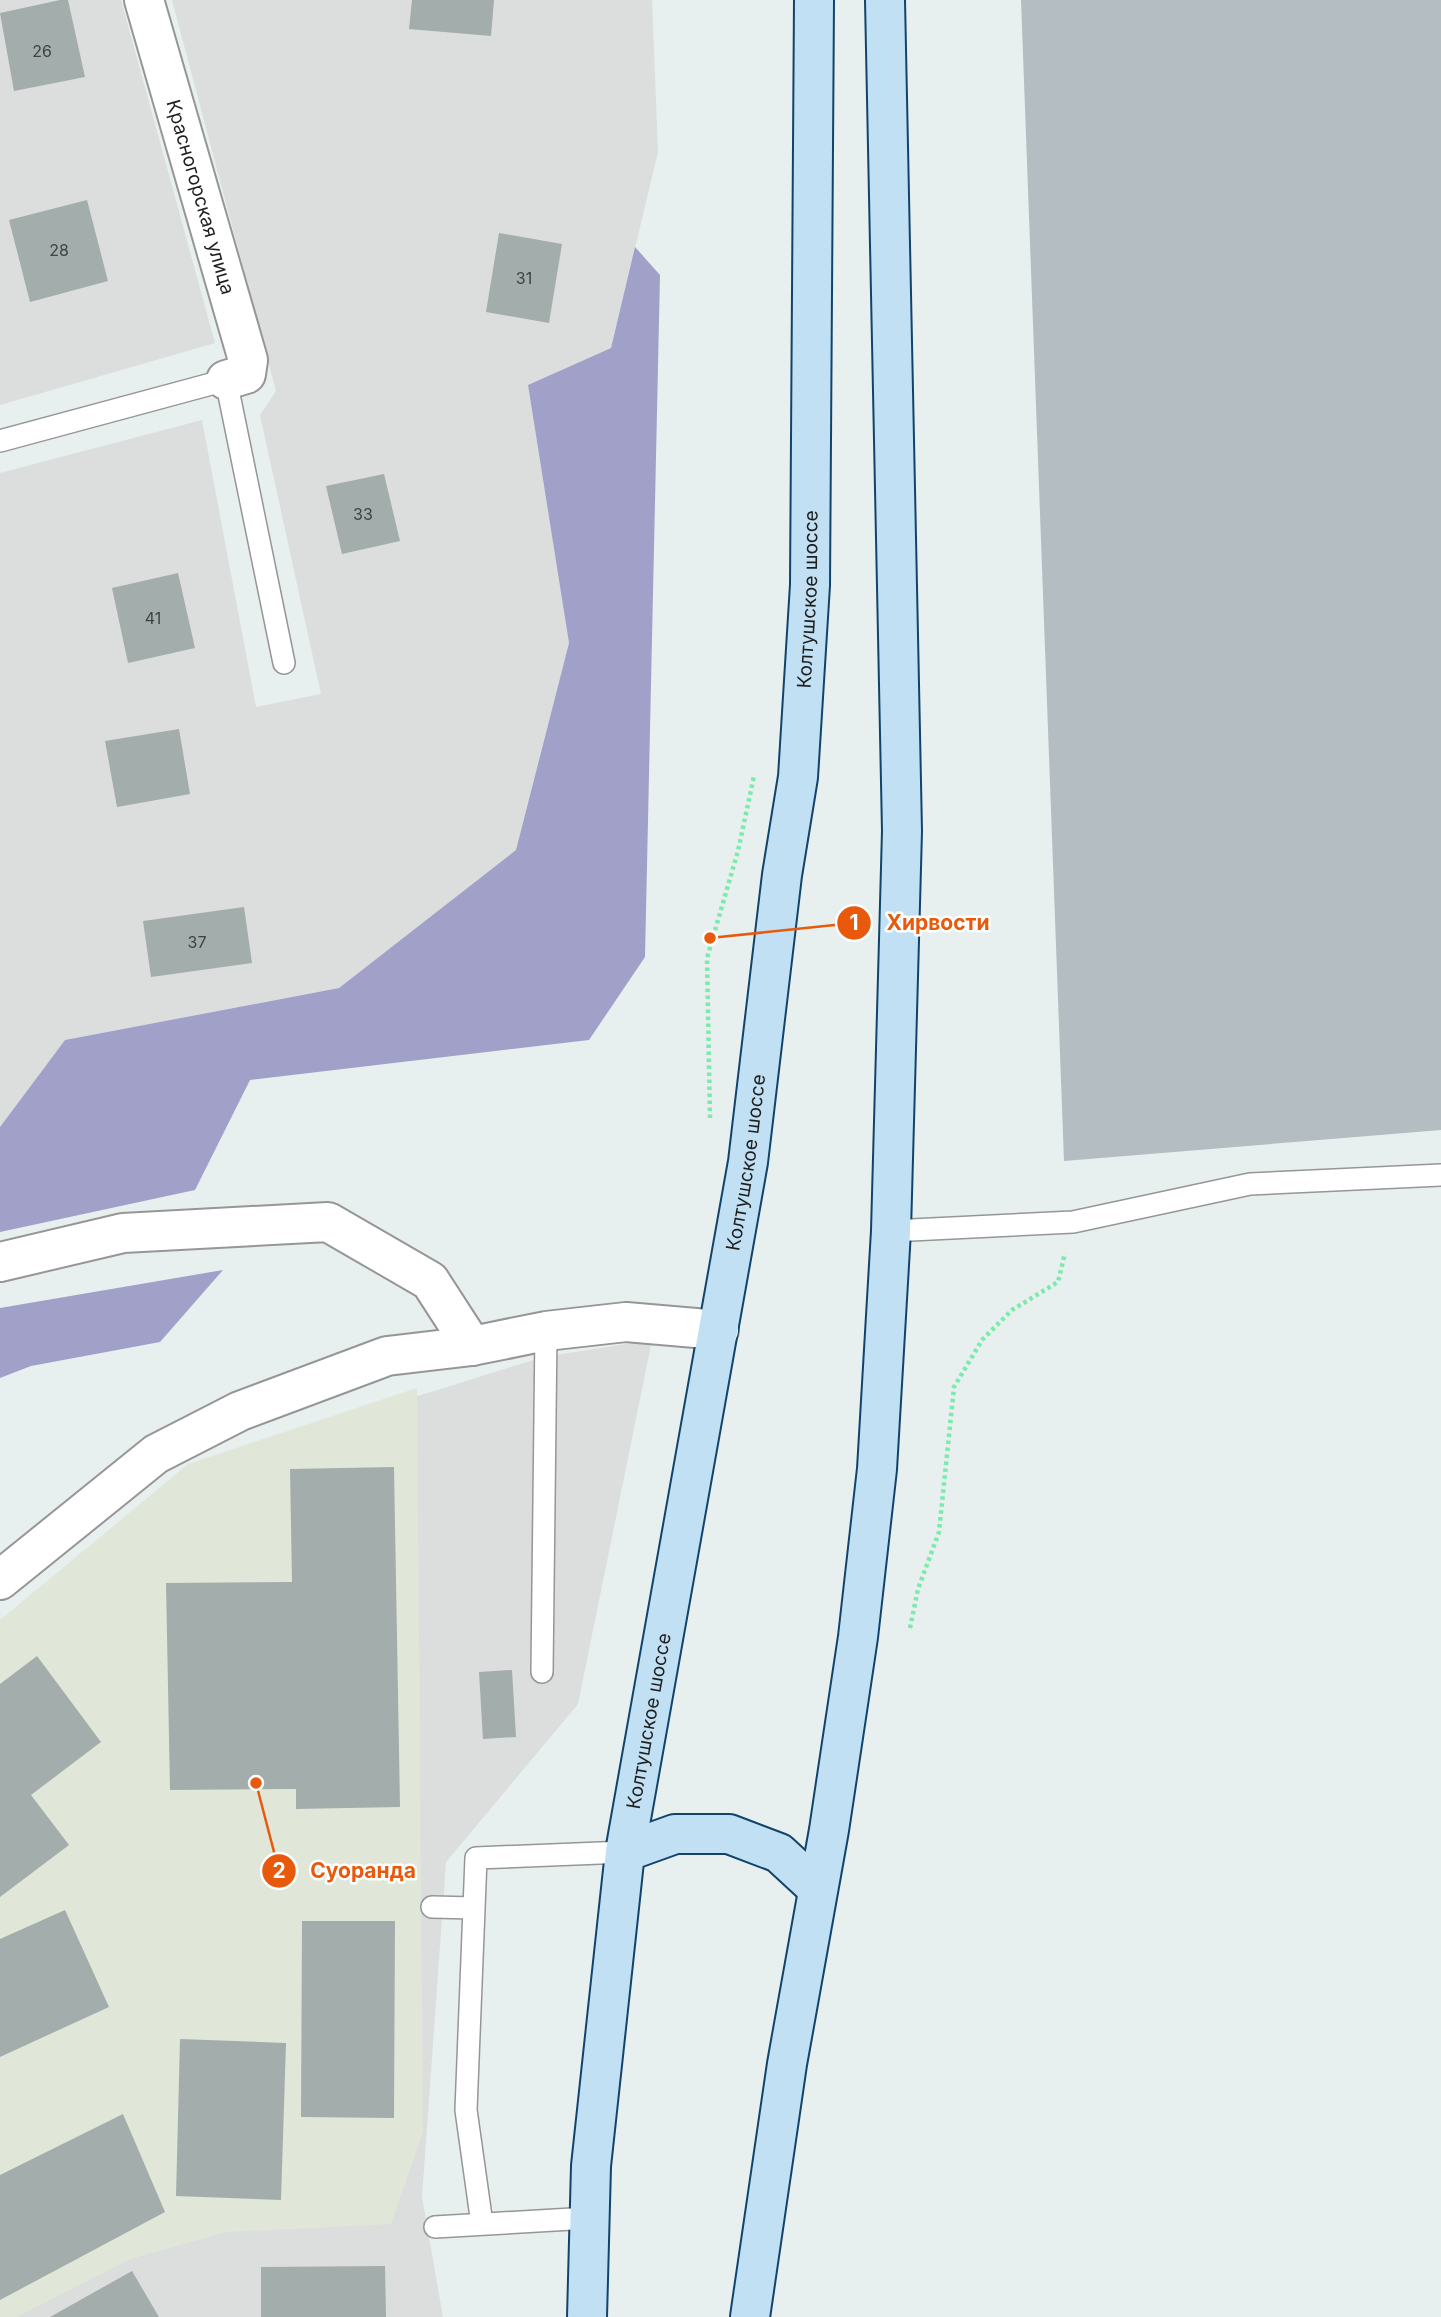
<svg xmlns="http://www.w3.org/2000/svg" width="1441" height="2317" font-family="Inter,sans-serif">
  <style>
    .residential { fill: #dcdddd }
    .industrial { fill: #e0e7d9 }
    .construction { fill: #b3bdc2 }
    .forest { fill: #a1a0c9 }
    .building { fill: #a3adab }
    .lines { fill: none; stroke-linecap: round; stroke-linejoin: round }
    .service-casing { stroke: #969696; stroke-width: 24 }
    .minor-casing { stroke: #969696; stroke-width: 42 }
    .secondary-casing { stroke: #12446b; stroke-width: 42 }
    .path { stroke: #7ceaab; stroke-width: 4.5; stroke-dasharray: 3.5 3.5; stroke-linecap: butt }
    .service { stroke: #fff; stroke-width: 21 }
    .minor { stroke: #fff; stroke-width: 38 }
    .secondary { stroke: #c1e0f3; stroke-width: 38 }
    .labels { text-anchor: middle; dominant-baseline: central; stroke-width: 5; stroke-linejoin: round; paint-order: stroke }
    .number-label { font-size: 16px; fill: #404242 }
    .street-label { font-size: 19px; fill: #1f1f1f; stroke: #fff }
    .leader { fill: none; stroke: #e8590c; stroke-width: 2.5 }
    .callout-dot { fill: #e8590c; stroke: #fff; stroke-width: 2.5 }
    .mark-label { font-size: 21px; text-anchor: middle; font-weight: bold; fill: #fff }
    .callout-label { font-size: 21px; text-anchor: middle; font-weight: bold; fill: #e8590c; stroke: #fff; stroke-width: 5; stroke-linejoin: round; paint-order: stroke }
  </style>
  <rect width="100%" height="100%" fill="#e7efef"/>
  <path class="residential" d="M 0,0 L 121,0 L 215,343 L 0,405 Z
    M 172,0 L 652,0 L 658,152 L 611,348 L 528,385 L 569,643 L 516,850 L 339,988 L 65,1040 L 0,1127 L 0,473 L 202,420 L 256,707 L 321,694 L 260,415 L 276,391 Z
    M 652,1340 L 578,1704 L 446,1862 L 422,2197 L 443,2317 L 0,2317 L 415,1397 L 543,1357 Z"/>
  <path class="industrial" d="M 417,1388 L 423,2132 L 391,2224 L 226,2232 L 130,2259 L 17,2317 L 0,2317 L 0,1620 L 188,1464 Z"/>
  <path class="construction" d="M 1021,0 L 1441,0 L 1441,1130 L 1064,1161 Z"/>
  <path class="forest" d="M 635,247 L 660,275 L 645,957 L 589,1040 L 250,1080 L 195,1190 L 0,1232 L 0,1127 L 65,1040 L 339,988 L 516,850 L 569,643 L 528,385 L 611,348 Z
    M 223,1270 L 160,1342 L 31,1366 L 0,1378 L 0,1308 Z"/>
  <path class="building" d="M 60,0 L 68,0 L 85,77 L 14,91 L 0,13 Z
    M 412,0 L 494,0 L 491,36 L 409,29 Z
    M 87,200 L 108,281 L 30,302 L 9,220 Z
    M 499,233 L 562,244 L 549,323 L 486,312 Z
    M 384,474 L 400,541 L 342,554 L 326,486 Z
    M 178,573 L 195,648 L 128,663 L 112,588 Z
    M 179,729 L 190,794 L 117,807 L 105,741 Z
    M 244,907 L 252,963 L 151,977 L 143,921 Z
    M 394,1467 L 400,1807 L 296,1809 L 296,1789 L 170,1790 L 166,1583 L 292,1582 L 290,1469 Z
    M 37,1656 L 101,1742 L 31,1795 L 69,1845 L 0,1897 L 0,1684 Z
    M 512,1670 L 516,1737 L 483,1739 L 479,1672 Z
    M 65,1910 L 109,2007 L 0,2057 L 0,1939 Z
    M 302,1921 L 395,1921 L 394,2118 L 301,2117 Z
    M 180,2039 L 286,2043 L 281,2200 L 176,2196 Z
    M 123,2114 L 165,2212 L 0,2300 L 0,2175 Z
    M 385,2266 L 386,2317 L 261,2317 L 261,2267 Z
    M 132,2271 L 159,2317 L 50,2317 Z"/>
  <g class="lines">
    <g class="service-casing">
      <path id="service" d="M 0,441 L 226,380 L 284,663
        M 891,1231 L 1073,1222 L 1250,1184 L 1441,1175
        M 542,1672 L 546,1331
        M 432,1907 L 474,1908
        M 482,2224 L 466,2110 L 476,1858 L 625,1852
        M 435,2227 L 589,2218"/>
    </g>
    <g class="minor-casing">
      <g id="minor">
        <path id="s1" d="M 144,0 L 248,360 L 246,374 L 226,380"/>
        <path d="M 0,1262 L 123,1233 L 328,1222 L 430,1281 L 472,1346"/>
        <path d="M 0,1580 L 156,1454 L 240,1411 L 387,1356 L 472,1346 L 546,1331 L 626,1322 L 719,1330"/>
      </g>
    </g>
    <g class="secondary-casing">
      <g id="secondary">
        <path d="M 625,1852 L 675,1834 L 729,1834 L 779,1853 L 818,1889"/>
        <path id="s2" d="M 587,2317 L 591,2166 L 625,1852 L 748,1162 L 782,875 L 798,777 L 810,585 L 814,0"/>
        <path d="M 750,2317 L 787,2064 L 829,1830 L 858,1637 L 877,1469 L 891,1231 L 902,831 L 885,0"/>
      </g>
    </g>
    <path class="path" d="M 710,1118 L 707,958 L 738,851 L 754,776
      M 910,1628 L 918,1589 L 939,1532 L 954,1387 L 982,1340 L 1012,1310 L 1058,1282 L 1065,1253"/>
    <use href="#service" class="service"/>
    <use href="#minor" class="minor"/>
    <use href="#secondary" class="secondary"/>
  </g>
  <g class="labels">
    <g class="number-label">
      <text x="42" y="51">26</text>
      <text x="59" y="250">28</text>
      <text x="524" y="278">31</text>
      <text x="363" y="514">33</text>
      <text x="153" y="618">41</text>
      <text x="197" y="942">37</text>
    </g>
    <g class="street-label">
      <text stroke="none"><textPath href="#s1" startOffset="205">Красногорская улица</textPath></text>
      <text stroke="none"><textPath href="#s2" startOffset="1734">Колтушское шоссе</textPath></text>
      <text stroke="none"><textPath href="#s2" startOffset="1167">Колтушское шоссе</textPath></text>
      <text stroke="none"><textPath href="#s2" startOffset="600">Колтушское шоссе</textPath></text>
    </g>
  </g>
  <path class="leader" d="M710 938L854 923M256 1783L279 1871"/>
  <g class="callout-dot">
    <circle cx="710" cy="938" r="7"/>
    <circle cx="256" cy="1783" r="7"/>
    <circle cx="854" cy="923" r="18"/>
    <circle cx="279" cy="1871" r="18"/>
  </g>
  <g class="mark-label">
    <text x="854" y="930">1</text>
    <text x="279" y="1878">2</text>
  </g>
  <g class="callout-label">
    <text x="938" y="930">Хирвости</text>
    <text x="363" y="1878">Суоранда</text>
  </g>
</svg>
